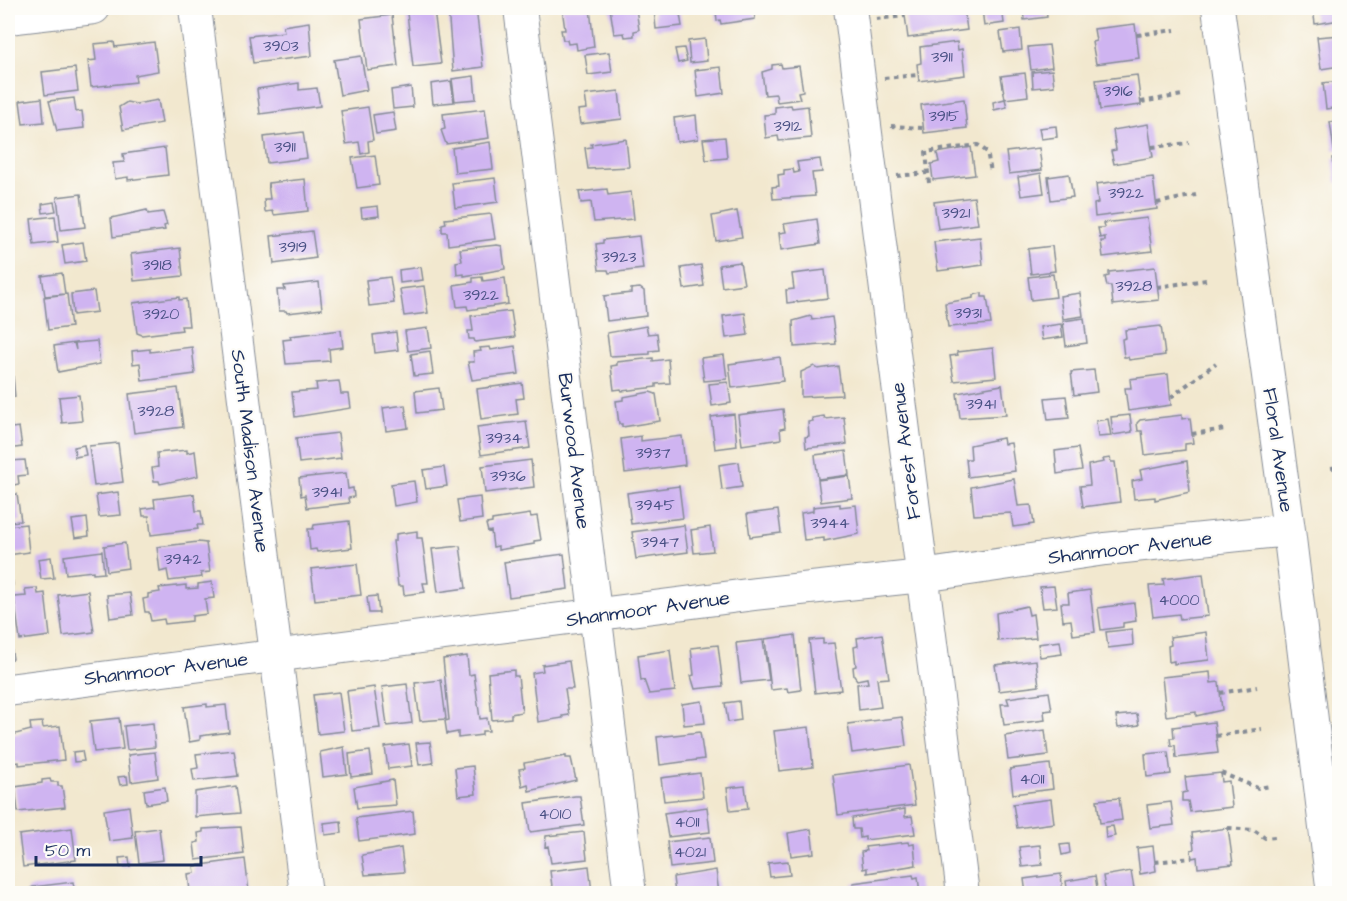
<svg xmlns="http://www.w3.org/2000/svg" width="1347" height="901" font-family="'Architects Daughter',sans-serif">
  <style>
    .building { fill: #cfb4f1 }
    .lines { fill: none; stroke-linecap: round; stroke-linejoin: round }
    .minor-casing { stroke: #868c96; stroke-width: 34 }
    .path { stroke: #868c96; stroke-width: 4; stroke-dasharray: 4.5 4.5; stroke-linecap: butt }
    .minor { stroke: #fff; stroke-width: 32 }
    .labels { text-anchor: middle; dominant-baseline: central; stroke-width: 4.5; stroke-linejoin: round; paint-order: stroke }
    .number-label { font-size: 16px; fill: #485083 }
    .street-label { font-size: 20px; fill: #1b2f5e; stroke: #fdfcf7 }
  </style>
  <rect width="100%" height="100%" fill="#fdfcf7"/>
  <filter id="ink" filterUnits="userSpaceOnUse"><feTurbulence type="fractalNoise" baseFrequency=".0167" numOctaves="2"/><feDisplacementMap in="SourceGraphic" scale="12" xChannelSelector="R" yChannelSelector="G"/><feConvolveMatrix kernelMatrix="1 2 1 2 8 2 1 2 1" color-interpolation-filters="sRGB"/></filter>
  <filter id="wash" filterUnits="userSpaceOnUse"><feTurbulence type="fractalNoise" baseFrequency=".008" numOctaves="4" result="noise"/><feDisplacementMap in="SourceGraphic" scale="24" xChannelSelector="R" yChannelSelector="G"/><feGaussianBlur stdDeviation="1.35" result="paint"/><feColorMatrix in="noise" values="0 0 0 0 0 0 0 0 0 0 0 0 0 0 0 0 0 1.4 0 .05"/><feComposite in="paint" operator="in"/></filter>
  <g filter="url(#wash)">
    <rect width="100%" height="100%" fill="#f2e8cf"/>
    <g id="blocks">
      <path class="building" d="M 448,8 L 476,8 L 483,67 L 453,71 Z
        M 562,8 L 590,8 L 594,47 L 577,50 L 576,43 L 568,44 L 567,40 L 563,40 L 561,30 L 565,30 Z
        M 610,8 L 636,8 L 639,30 L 634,31 L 634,36 L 625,37 L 624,33 L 614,34 Z
        M 654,8 L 679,8 L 682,26 L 656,29 Z
        M 719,8 L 754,8 L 755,19 L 721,24 L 720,20 L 717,21 L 716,11 Z
        M 904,8 L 964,8 L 967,30 L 908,38 Z
        M 982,8 L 1002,8 L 1004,23 L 984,26 Z
        M 1023,8 L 1046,8 L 1047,17 L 1024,20 Z
        M 1313,8 L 1340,8 L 1340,20 L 1315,24 Z
        M 434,10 L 441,64 L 413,67 L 407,13 Z
        M 392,15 L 398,66 L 367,70 L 361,19 Z
        M 309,22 L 312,56 L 253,63 L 249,36 L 284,32 L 283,26 Z
        M 1135,24 L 1139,58 L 1096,64 L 1092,42 L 1096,41 L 1094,29 Z
        M 1020,29 L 1022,50 L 1003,52 L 1000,32 Z
        M 1340,35 L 1340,66 L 1321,69 L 1317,37 Z
        M 705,39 L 707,61 L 690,63 L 688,41 Z
        M 114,42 L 115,47 L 154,42 L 158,71 L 135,75 L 136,82 L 91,87 L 88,61 L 96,60 L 94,44 Z
        M 957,42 L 958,50 L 962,49 L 965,75 L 919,81 L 917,64 L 921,63 L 920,47 Z
        M 1049,45 L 1052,67 L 1031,70 L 1028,47 Z
        M 684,48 L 687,61 L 678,63 L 675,49 Z
        M 609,52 L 612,72 L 588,75 L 585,55 Z
        M 361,56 L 367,90 L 340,95 L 334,60 Z
        M 781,64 L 782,68 L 799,66 L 803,91 L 798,92 L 800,99 L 777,102 L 776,94 L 765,95 L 762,72 L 772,69 L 772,65 Z
        M 721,67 L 724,93 L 698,97 L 695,70 Z
        M 75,68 L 78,91 L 45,95 L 42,72 Z
        M 1052,70 L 1054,86 L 1033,88 L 1032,72 Z
        M 1025,73 L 1028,96 L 1005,99 L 1001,76 Z
        M 1137,75 L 1141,105 L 1100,110 L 1096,80 Z
        M 474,76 L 476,99 L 455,101 L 452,79 Z
        M 451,81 L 454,102 L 433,104 L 431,84 Z
        M 1340,81 L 1340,107 L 1326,109 L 1323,83 Z
        M 299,83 L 299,90 L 317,88 L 320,106 L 260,114 L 257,89 Z
        M 411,87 L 413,107 L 393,109 L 391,90 Z
        M 619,91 L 622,119 L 580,124 L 578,110 L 587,109 L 585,95 Z
        M 42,98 L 44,122 L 23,124 L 20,101 Z
        M 74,98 L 76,112 L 82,111 L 84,128 L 57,131 L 49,101 Z
        M 964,99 L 967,128 L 924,133 L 921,105 Z
        M 1005,99 L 1007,107 L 994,110 L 993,102 Z
        M 158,100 L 162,123 L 123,130 L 119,107 L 127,102 L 136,104 Z
        M 791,105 L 792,108 L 808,106 L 811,138 L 779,141 L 778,136 L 766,138 L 764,115 L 775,114 L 775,107 Z
        M 368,107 L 373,140 L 368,141 L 369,152 L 361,154 L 359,142 L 346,144 L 341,111 Z
        M 485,109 L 489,138 L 446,144 L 441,130 L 445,129 L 443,114 Z
        M 393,112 L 396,131 L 376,134 L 373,115 Z
        M 696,115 L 698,139 L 677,142 L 674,118 Z
        M 1340,121 L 1340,149 L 1334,150 L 1330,122 Z
        M 1148,124 L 1153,157 L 1114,164 L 1111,151 L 1116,150 L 1113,130 Z
        M 1056,126 L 1057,137 L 1041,139 L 1039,128 Z
        M 303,132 L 307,158 L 267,163 L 264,137 Z
        M 725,137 L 727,158 L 706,160 L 703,139 Z
        M 626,139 L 629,167 L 588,169 L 585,148 L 592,147 L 591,144 Z
        M 490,142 L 493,169 L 455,173 L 452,148 Z
        M 971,147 L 975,175 L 933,180 L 931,164 L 939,162 L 937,153 Z
        M 165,148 L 168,175 L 128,180 L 128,177 L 115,179 L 113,163 L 124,162 L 123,154 Z
        M 1039,148 L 1042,170 L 1009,174 L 1006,152 Z
        M 375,155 L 379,185 L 357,188 L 352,158 Z
        M 1340,157 L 1340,182 L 1336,183 L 1333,158 Z
        M 820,159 L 822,172 L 812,173 L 815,196 L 773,199 L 772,187 L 779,186 L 778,175 L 784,174 L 784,170 L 793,169 L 794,173 L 799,172 L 797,162 Z
        M 1041,173 L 1044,193 L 1021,196 L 1018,177 Z
        M 1069,174 L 1073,197 L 1051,200 L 1048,177 Z
        M 1153,177 L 1157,209 L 1095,217 L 1094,204 L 1098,203 L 1096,184 Z
        M 495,178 L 498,202 L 455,208 L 452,183 Z
        M 305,179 L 308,211 L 274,215 L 273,211 L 265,212 L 264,199 L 270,199 L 268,183 Z
        M 607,189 L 608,195 L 631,192 L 634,219 L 594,222 L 591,202 L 581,203 L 579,192 Z
        M 81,194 L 85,227 L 61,230 L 57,197 Z
        M 974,197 L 978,224 L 938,229 L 934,202 Z
        M 54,202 L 56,211 L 43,213 L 42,204 Z
        M 378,206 L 379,216 L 362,218 L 361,208 Z
        M 147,210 L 148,214 L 163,212 L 167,225 L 164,226 L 165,230 L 113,237 L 111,218 Z
        M 737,211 L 742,237 L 716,241 L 712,216 Z
        M 491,214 L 495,239 L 448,245 L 447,232 L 442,232 L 442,224 L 446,223 L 445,219 Z
        M 55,216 L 58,242 L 34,245 L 31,219 Z
        M 1147,218 L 1152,251 L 1103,257 L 1101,241 L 1105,241 L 1105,237 L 1100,238 L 1098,228 L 1104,228 L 1103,223 Z
        M 817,219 L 820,244 L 781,250 L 779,233 L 786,232 L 784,224 Z
        M 312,231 L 316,258 L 274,264 L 271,236 Z
        M 639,236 L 643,269 L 609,273 L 608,270 L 599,270 L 596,244 L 603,243 L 603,240 Z
        M 980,237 L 983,265 L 938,271 L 934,242 Z
        M 83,242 L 86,261 L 65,264 L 62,245 Z
        M 497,245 L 502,246 L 505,269 L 464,276 L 464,274 L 457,275 L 456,262 L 462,261 L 460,249 Z
        M 1052,246 L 1055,271 L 1031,274 L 1028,249 Z
        M 180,248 L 183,276 L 134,281 L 131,254 Z
        M 740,262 L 744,284 L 722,287 L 719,265 Z
        M 701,265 L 704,286 L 684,289 L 681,268 Z
        M 421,267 L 423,280 L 400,283 L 399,270 Z
        M 1155,267 L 1159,300 L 1113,305 L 1111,286 L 1107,286 L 1105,277 L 1109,276 L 1109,272 Z
        M 825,270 L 828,298 L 787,303 L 786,290 L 794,289 L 792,274 Z
        M 62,273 L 65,294 L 45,296 L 42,276 Z
        M 1053,274 L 1056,297 L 1031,300 L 1028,277 Z
        M 390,277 L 394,303 L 369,306 L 366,280 Z
        M 482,277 L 483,281 L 505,278 L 508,304 L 468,310 L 467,306 L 457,307 L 454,285 L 473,282 L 473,278 Z
        M 319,282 L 322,309 L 287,313 L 286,311 L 279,311 L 277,290 L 285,290 L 284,286 Z
        M 424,286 L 428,313 L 404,316 L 400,289 Z
        M 640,288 L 644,291 L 646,316 L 607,321 L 604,296 L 631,293 L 631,289 Z
        M 94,291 L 97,312 L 73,315 L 71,294 Z
        M 982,293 L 982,297 L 987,297 L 991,324 L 948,327 L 945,303 L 973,298 L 973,295 Z
        M 1080,293 L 1083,316 L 1063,319 L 1060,296 Z
        M 67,294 L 71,327 L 48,330 L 44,297 Z
        M 179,297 L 179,300 L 186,299 L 189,326 L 181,326 L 182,330 L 142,335 L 137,333 L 133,303 Z
        M 511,311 L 515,337 L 475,342 L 474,339 L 469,339 L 468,331 L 473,331 L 471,316 Z
        M 745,313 L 748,335 L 726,338 L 723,316 Z
        M 811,316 L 812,320 L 832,317 L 836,344 L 794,347 L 793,321 Z
        M 1084,318 L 1087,343 L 1066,346 L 1063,321 Z
        M 1061,324 L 1063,337 L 1042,340 L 1040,327 Z
        M 646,326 L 648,334 L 657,333 L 659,350 L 650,351 L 650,354 L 610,356 L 607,333 Z
        M 1161,326 L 1165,355 L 1129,360 L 1128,357 L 1124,357 L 1122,339 L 1126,338 L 1125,330 Z
        M 428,328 L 431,348 L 408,351 L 405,331 Z
        M 341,330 L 343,347 L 329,349 L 330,361 L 286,364 L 283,340 L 291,339 L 290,336 Z
        M 396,332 L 398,350 L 375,353 L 373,335 Z
        M 97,341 L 100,364 L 58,372 L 54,346 L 74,343 L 76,350 L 75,343 Z
        M 515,346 L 519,374 L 472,380 L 468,362 L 474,362 L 473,352 L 481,351 L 480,348 L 490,347 L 491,350 Z
        M 192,347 L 195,374 L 142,381 L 140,363 L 133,364 L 132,351 L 150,349 L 150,352 Z
        M 993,348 L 996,377 L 954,381 L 950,356 L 958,355 L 957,352 Z
        M 430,351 L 433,374 L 414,376 L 411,354 Z
        M 724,355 L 727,379 L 704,381 L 701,358 Z
        M 780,357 L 783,381 L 732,388 L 729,364 Z
        M 653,358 L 653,361 L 668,359 L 670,383 L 656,384 L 656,387 L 622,391 L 621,389 L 614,390 L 611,366 L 617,365 L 617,362 Z
        M 814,366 L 818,369 L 838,366 L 842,395 L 801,397 L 801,372 Z
        M 1094,370 L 1097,392 L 1074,395 L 1071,372 Z
        M 1168,374 L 1171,405 L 1128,411 L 1125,388 L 1131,388 L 1130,379 Z
        M 13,376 L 15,397 L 8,398 L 8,377 Z
        M 339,381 L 341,394 L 349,394 L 351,408 L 295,417 L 292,392 L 317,390 L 316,383 Z
        M 728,382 L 731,403 L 712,406 L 709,384 Z
        M 522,383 L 524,398 L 516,399 L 518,414 L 481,419 L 477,389 Z
        M 1002,385 L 1006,415 L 960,418 L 957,393 Z
        M 178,388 L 183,427 L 134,433 L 129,394 Z
        M 439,388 L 442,410 L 417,413 L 415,391 Z
        M 650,392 L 656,394 L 660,421 L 622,427 L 622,424 L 619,424 L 616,401 L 623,400 L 623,397 Z
        M 79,395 L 82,421 L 62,423 L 59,397 Z
        M 1066,396 L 1069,418 L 1048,420 L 1045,398 Z
        M 405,405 L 408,428 L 386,431 L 383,408 Z
        M 783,409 L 785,428 L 780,429 L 781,439 L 742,445 L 738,415 Z
        M 734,414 L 737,446 L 715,449 L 711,417 Z
        M 1130,415 L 1132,432 L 1113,435 L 1111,417 Z
        M 1182,415 L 1182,419 L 1190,418 L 1193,443 L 1185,444 L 1185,450 L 1145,455 L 1142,431 L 1138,431 L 1137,423 L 1140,420 Z
        M 824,416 L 825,419 L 844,417 L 847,444 L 806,448 L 805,437 L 809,436 L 808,422 L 813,421 L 812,418 Z
        M 1108,419 L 1111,436 L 1098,437 L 1096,421 Z
        M 11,421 L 12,428 L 19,427 L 22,447 L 8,449 L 8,422 Z
        M 526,421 L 530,448 L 481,455 L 477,427 Z
        M 338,433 L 341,458 L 299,463 L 296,438 Z
        M 641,436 L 641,441 L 682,436 L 685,465 L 625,473 L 621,439 Z
        M 1003,438 L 1004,444 L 1011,443 L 1015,471 L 968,477 L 966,459 L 971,459 L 970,445 Z
        M 118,443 L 123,482 L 94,486 L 89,446 Z
        M 84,445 L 86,455 L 75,457 L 74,447 Z
        M 1078,448 L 1082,470 L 1057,474 L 1055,451 Z
        M 187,450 L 187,453 L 195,451 L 198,476 L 160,484 L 159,481 L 154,481 L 152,468 L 158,467 L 157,453 Z
        M 846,451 L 849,475 L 818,479 L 815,455 Z
        M 9,456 L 10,461 L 25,460 L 27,475 L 18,476 L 19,484 L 8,486 Z
        M 1110,458 L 1111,462 L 1115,462 L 1120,502 L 1083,507 L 1080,486 L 1090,485 L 1088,465 L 1104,462 L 1103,459 Z
        M 531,460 L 534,487 L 485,493 L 482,466 Z
        M 1187,461 L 1190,492 L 1155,500 L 1155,497 L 1134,499 L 1132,481 L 1142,479 L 1140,470 Z
        M 739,462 L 742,487 L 722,490 L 719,465 Z
        M 444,467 L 447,486 L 426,489 L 423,470 Z
        M 346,473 L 348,489 L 353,488 L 354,497 L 348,498 L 349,503 L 307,508 L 305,495 L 301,496 L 299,478 Z
        M 849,476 L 852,498 L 821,502 L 818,480 Z
        M 1014,479 L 1018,506 L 1031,505 L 1034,524 L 1013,527 L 1011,513 L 974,515 L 971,487 Z
        M 414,481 L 417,502 L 394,506 L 391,484 Z
        M 679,486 L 683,518 L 631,524 L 627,493 Z
        M 118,492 L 121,515 L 99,517 L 96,495 Z
        M 17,494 L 21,521 L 8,522 L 8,495 Z
        M 194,494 L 196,511 L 201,511 L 203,525 L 197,525 L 198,529 L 151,535 L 149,516 L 143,516 L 142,509 L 155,507 L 154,499 Z
        M 480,497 L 482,519 L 460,522 L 457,500 Z
        M 840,504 L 840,507 L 856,505 L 859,534 L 824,541 L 824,538 L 804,540 L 801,513 L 813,511 L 813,507 Z
        M 778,510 L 781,533 L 750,537 L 747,514 Z
        M 530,514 L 531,517 L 537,516 L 541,540 L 534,541 L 534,544 L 498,550 L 498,546 L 493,547 L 491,531 L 488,532 L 486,524 L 492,523 L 492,520 Z
        M 87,518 L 89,536 L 75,538 L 72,520 Z
        M 349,521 L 352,548 L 317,552 L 316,549 L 310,550 L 308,529 L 313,529 L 314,525 Z
        M 26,524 L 29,552 L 8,555 L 8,526 Z
        M 684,525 L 688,552 L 636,559 L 632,532 Z
        M 710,527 L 713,551 L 694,553 L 691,530 Z
        M 417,531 L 417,538 L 422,538 L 428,583 L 423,583 L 425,592 L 404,595 L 403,586 L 398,586 L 393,541 L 396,541 L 396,534 Z
        M 198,542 L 206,543 L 210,572 L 201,573 L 202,577 L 169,581 L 167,570 L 160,572 L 157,547 Z
        M 125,543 L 128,568 L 107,571 L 104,546 Z
        M 460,546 L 466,588 L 438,592 L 432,549 Z
        M 102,551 L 104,573 L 93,574 L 93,571 L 66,574 L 64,556 Z
        M 564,554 L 568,589 L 509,597 L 504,562 Z
        M 51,557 L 54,578 L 41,579 L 38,559 Z
        M 10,564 L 13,585 L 8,586 L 8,565 Z
        M 357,564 L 361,595 L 315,600 L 311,569 Z
        M 1203,574 L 1208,616 L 1180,619 L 1179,614 L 1153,617 L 1149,586 L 1164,585 L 1163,579 Z
        M 212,582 L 214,598 L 205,599 L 207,614 L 192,616 L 192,621 L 165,624 L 164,619 L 151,621 L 149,612 L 145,612 L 143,599 L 148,598 L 148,594 L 160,592 L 159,588 L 186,585 L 186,589 L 198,588 L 198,584 Z
        M 1054,586 L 1057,607 L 1043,608 L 1040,587 Z
        M 37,588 L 38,594 L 45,593 L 50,636 L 20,640 L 14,597 L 26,596 L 25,589 Z
        M 1090,590 L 1095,632 L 1073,635 L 1071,620 L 1063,621 L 1061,603 L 1069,603 L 1068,593 Z
        M 88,591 L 94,632 L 63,636 L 58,595 Z
        M 130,593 L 133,615 L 110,618 L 107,595 Z
        M 377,596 L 379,613 L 369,613 L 367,597 Z
        M 1134,603 L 1136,621 L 1123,623 L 1123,627 L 1101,630 L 1098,608 Z
        M 1027,606 L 1029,615 L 1033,614 L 1036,638 L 998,641 L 996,613 Z
        M 8,628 L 13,659 L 8,660 Z
        M 1132,629 L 1133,645 L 1108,648 L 1106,632 Z
        M 1206,632 L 1209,660 L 1174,664 L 1174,661 L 1169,662 L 1168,646 L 1171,645 L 1170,637 Z
        M 882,634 L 889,678 L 877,679 L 881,707 L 859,710 L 857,684 L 868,683 L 867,678 L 857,680 L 854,676 L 853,667 L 856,666 L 854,647 L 858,646 L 857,638 Z
        M 795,635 L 801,690 L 788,692 L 787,688 L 771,690 L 765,639 Z
        M 823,639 L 823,644 L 834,643 L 841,690 L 815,693 L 809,640 Z
        M 763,640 L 769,680 L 741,683 L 736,643 Z
        M 1060,641 L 1062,654 L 1040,657 L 1038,644 Z
        M 718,645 L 723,686 L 695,689 L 691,676 L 694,675 L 691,648 Z
        M 670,650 L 675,691 L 649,694 L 644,680 L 641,681 L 638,655 Z
        M 467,656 L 469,675 L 474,674 L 480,719 L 487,718 L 489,731 L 482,731 L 482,735 L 458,738 L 458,732 L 447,734 L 445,721 L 449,720 L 443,659 Z
        M 1036,660 L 1039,686 L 999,691 L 995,665 Z
        M 569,661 L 573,689 L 565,689 L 569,715 L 562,716 L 563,718 L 538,722 L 532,673 L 543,671 L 542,665 Z
        M 514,670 L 514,676 L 518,676 L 522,712 L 511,714 L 511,718 L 492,720 L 488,673 Z
        M 1210,672 L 1211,683 L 1219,682 L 1222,710 L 1196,716 L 1196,712 L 1166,716 L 1162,677 Z
        M 441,680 L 446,719 L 420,721 L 415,683 Z
        M 407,684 L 412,723 L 387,726 L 382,687 Z
        M 374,687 L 380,728 L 352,731 L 347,691 Z
        M 339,692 L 344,731 L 318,734 L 313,695 Z
        M 1049,692 L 1052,710 L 1044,711 L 1045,720 L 1004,725 L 1001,704 L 1009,704 L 1007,698 Z
        M 702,701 L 705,723 L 684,725 L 682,704 Z
        M 739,701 L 741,720 L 728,722 L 725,703 Z
        M 207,704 L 207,707 L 226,705 L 229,732 L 200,736 L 200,740 L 189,742 L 184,707 Z
        M 1137,714 L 1139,725 L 1118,728 L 1116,716 Z
        M 902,717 L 906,746 L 852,753 L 848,724 Z
        M 119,718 L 123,749 L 94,752 L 90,721 Z
        M 42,722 L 43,728 L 60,726 L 64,760 L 19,765 L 19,762 L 11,763 L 8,736 L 31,730 L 30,723 Z
        M 1214,722 L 1218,753 L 1176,758 L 1175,745 L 1171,746 L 1170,738 L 1174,738 L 1173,727 Z
        M 153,723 L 155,747 L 127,750 L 124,726 Z
        M 809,727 L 813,767 L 779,771 L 774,731 Z
        M 1045,730 L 1048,755 L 1008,760 L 1005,736 Z
        M 700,732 L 704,759 L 660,765 L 657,737 Z
        M 430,742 L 433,763 L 419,765 L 416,743 Z
        M 409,744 L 412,766 L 388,769 L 385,747 Z
        M 344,747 L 347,774 L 323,777 L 320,752 Z
        M 234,750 L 238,776 L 194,781 L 192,769 L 198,768 L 196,754 Z
        M 82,751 L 84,761 L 74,762 L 73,752 Z
        M 370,751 L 373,774 L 351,777 L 349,754 Z
        M 155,752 L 158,778 L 131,782 L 128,755 Z
        M 1168,752 L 1171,774 L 1147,777 L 1145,754 Z
        M 566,756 L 566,758 L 571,758 L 576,780 L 529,791 L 528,784 L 522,786 L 519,769 L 525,768 L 524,763 Z
        M 1050,764 L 1053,789 L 1013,794 L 1010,769 Z
        M 909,765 L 915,805 L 838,815 L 833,775 Z
        M 473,766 L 476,794 L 458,796 L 455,768 Z
        M 700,773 L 703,797 L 664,801 L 661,778 Z
        M 1221,773 L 1222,782 L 1229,781 L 1232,807 L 1190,812 L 1188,801 L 1182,801 L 1182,793 L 1187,792 L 1185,777 Z
        M 127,776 L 128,784 L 120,785 L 118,777 Z
        M 50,779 L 51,782 L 58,782 L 58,786 L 62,786 L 65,807 L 18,812 L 15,787 L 42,783 L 42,780 Z
        M 393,780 L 396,805 L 357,808 L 354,787 Z
        M 236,786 L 240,813 L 195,817 L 195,792 Z
        M 745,786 L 748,809 L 730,811 L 727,788 Z
        M 165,787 L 167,801 L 146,804 L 144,790 Z
        M 575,796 L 580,796 L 584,825 L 530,832 L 526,803 Z
        M 1119,798 L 1122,820 L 1100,823 L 1097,800 Z
        M 1051,799 L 1054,823 L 1017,828 L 1013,804 Z
        M 1171,802 L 1174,825 L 1150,828 L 1147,805 Z
        M 129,806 L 133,838 L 109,841 L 104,810 Z
        M 707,807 L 710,832 L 668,837 L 664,813 Z
        M 905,809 L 905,817 L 912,816 L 915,834 L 865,840 L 865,837 L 860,838 L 859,829 L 853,829 L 852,818 Z
        M 413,811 L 415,834 L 359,841 L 356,818 Z
        M 341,821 L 342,833 L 325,835 L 324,823 Z
        M 1113,826 L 1115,836 L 1106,838 L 1105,827 Z
        M 241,827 L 244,854 L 196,860 L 194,843 L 199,842 L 198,833 L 203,832 L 203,829 Z
        M 72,828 L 76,860 L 23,867 L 19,835 Z
        M 159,828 L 163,860 L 139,863 L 135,831 Z
        M 1228,828 L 1233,864 L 1198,868 L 1197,857 L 1192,858 L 1191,850 L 1194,849 L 1192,833 Z
        M 811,829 L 814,853 L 791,856 L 788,833 Z
        M 584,832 L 587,859 L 551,863 L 548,846 L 545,847 L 546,836 Z
        M 710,837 L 713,863 L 670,868 L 667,842 Z
        M 908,842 L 909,845 L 914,844 L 916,865 L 867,873 L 867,868 L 863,869 L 861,852 L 866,851 L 865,847 Z
        M 1069,844 L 1070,853 L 1062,855 L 1060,845 Z
        M 1040,845 L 1042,865 L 1022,867 L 1019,847 Z
        M 1153,846 L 1156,871 L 1140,874 L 1137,848 Z
        M 401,848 L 404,872 L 365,875 L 362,855 Z
        M 129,857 L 130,866 L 120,867 L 119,858 Z
        M 245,859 L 249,892 L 190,891 L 188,874 L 195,873 L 194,866 Z
        M 788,861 L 790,875 L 770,877 L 768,863 Z
        M 589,866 L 592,893 L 553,894 L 550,871 Z
        M 716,870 L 719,894 L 675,894 L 673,877 Z
        M 1131,871 L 1135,894 L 1106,894 L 1103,876 Z
        M 1061,874 L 1063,894 L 1026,894 L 1024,879 Z
        M 913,875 L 914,878 L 918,877 L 920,894 L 855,894 L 853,883 Z
        M 1095,876 L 1098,894 L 1068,894 L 1066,881 Z
        M 73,882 L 75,894 L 27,894 L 27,890 L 33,887 Z"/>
    </g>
  </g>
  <g filter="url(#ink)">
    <use href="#blocks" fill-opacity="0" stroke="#868c96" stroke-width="1.5"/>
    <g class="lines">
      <g class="minor-casing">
        <path id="minor" d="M 195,8 L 306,894
          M 520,8 L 630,894
          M 850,8 L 963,894
          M 1218,8 L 1289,530 L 1333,894
          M 8,18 L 94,8
          M 8,690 L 755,594 L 922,576 L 1105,549 L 1289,530"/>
      </g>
      <path class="path" d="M 876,19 L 905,16
        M 1137,35 L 1175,30
        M 884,78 L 918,75
        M 1141,102 L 1183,95
        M 891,126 L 923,128
        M 1152,147 L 1189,143
        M 897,176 L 927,173
        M 929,183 L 926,152 L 978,145 L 987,152 L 991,172
        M 1157,203 L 1196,195
        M 1157,287 L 1206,280
        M 1171,397 L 1216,363
        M 1192,434 L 1225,429
        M 1331,468 L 1340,467
        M 1337,513 L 1340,513
        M 1220,693 L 1257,687
        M 1216,736 L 1262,729
        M 1221,773 L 1258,788 L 1270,786
        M 1228,828 L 1254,830 L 1265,838 L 1276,837
        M 1155,862 L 1192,858"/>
      <use href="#minor" class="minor"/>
    </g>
  </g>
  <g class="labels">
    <g class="number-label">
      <text x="281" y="46">3903</text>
      <text x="942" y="57">3911</text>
      <text x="1118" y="91">3916</text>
      <text x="944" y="116">3915</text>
      <text x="788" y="126">3912</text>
      <text x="285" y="147">3911</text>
      <text x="1126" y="193">3922</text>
      <text x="956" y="213">3921</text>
      <text x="293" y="247">3919</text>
      <text x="619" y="257">3923</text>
      <text x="157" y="265">3918</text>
      <text x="1134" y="286">3928</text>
      <text x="481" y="295">3922</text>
      <text x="968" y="313">3931</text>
      <text x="161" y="314">3920</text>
      <text x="981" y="404">3941</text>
      <text x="156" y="411">3928</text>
      <text x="504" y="438">3934</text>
      <text x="653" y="453">3937</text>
      <text x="508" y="476">3936</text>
      <text x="327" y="492">3941</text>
      <text x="655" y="505">3945</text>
      <text x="830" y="523">3944</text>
      <text x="660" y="542">3947</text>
      <text x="183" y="559">3942</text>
      <text x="1179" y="600">4000</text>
      <text x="1032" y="779">4011</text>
      <text x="555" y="814">4010</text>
      <text x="687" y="822">4011</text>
      <text x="690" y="852">4021</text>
    </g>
    <g class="street-label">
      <text transform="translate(1278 450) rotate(82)">Floral Avenue</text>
      <text transform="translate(250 451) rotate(83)">South Madison Avenue</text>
      <text transform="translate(574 451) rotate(83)">Burwood Avenue</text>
      <text transform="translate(906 451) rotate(-97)">Forest Avenue</text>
      <text transform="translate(1130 548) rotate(-7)">Shanmoor Avenue</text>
      <text transform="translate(648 609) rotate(-8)">Shanmoor Avenue</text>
      <text transform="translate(166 669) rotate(-7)">Shanmoor Avenue</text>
    </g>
  </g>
  <rect width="1347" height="901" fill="none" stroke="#fdfcf7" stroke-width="30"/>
  <path d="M36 856v9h165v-9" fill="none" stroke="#1b2f5e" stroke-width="3"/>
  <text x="45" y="856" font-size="18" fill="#1b2f5e" stroke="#fdfcf7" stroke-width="4.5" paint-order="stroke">50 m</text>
</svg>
